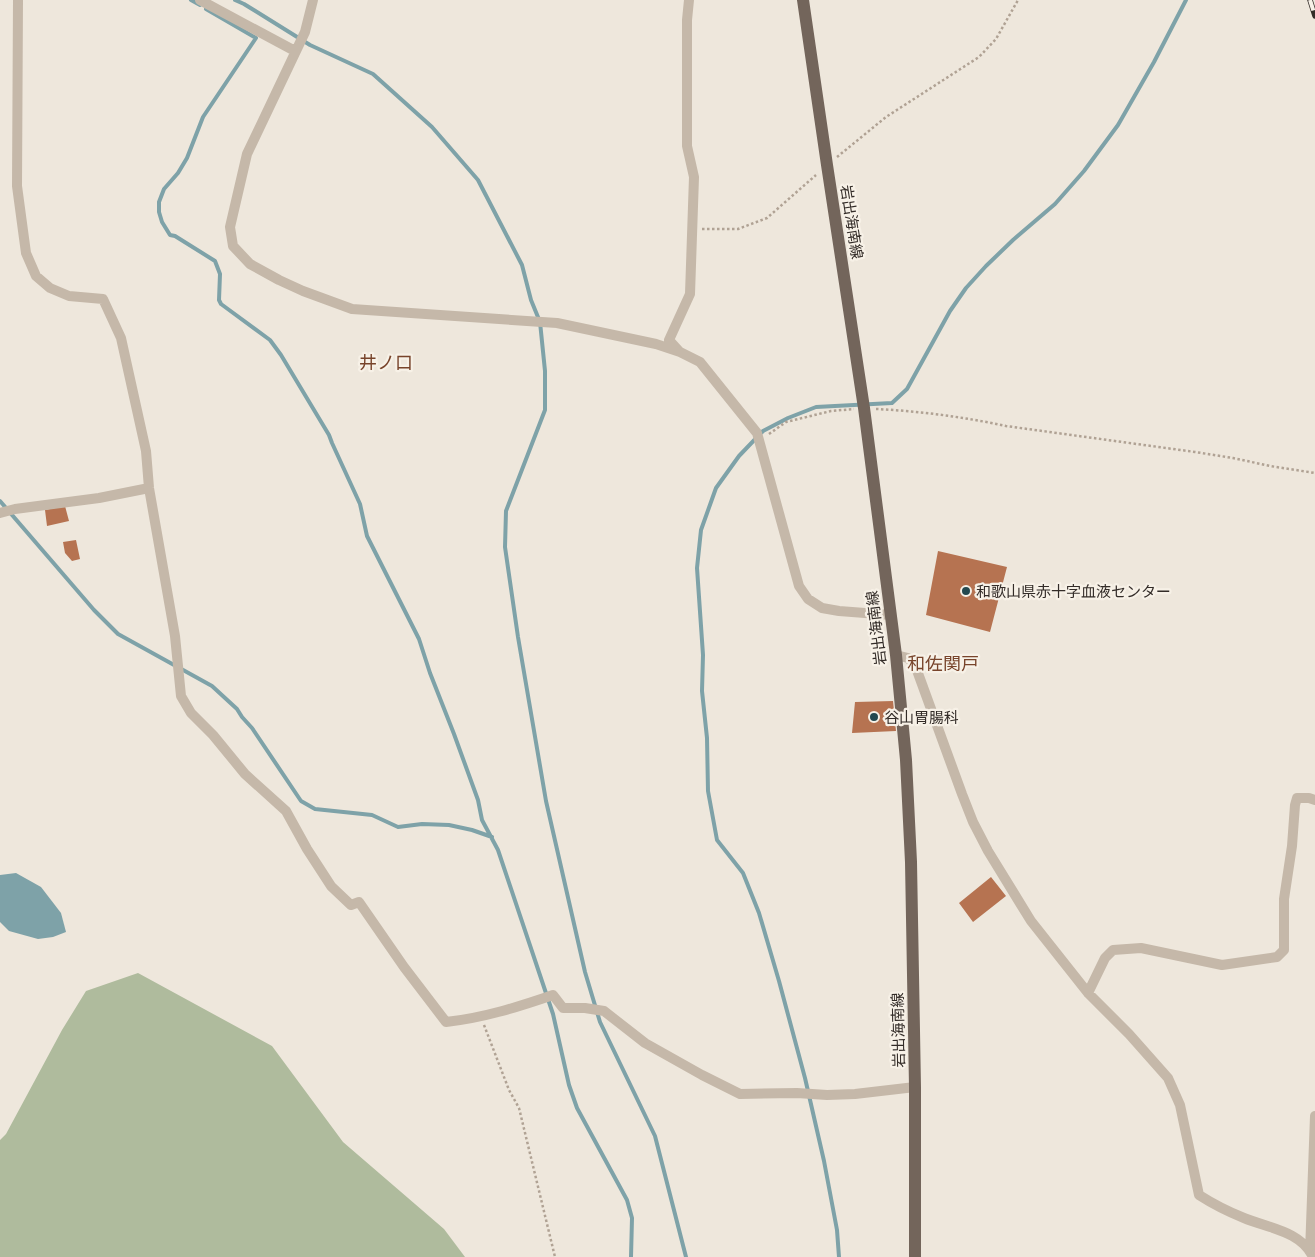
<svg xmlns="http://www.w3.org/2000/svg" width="1315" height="1257" font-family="Manrope,'Noto Sans JP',sans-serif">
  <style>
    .green { fill: #afbb9d }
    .water { fill: #7ea2a8 }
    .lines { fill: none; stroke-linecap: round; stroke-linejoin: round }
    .stream { stroke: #7ea2a8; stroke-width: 4 }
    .building { fill: #b67351 }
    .path { stroke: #b0a294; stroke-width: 2.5; stroke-dasharray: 2.5 2.5; stroke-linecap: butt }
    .minor { stroke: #c5b8a9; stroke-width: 10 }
    .primary { stroke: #73655b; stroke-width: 12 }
    .rail-casing { stroke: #332c28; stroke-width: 5.5 }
    .rail { stroke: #f7f1e7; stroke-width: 4; stroke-dasharray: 11; stroke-linecap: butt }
    .poi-dot { fill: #23484f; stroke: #f7f1e7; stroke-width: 2 }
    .labels { text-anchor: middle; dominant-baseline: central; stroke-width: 4.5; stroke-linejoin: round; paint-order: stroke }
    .street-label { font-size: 15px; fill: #332c28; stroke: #f7f1e7 }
    .poi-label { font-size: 15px; fill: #332c28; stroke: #f7f1e7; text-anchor: start }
    .quarter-label { font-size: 18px; fill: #78442b; stroke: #f7f1e7 }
  </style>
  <rect width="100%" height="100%" fill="#eee7dc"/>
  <path class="green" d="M 138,973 L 272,1046 L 343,1142 L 444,1229 L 465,1257 L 0,1257 L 0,1140 L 6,1134 L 62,1030 L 86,991 Z"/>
  <path class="water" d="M 16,873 L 41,887 L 61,913 L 66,932 L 53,937 L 38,939 L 9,931 L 0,922 L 0,875 Z"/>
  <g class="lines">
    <path class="stream" d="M 191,0 L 200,5
      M 235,0 L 244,4 L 310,45 L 373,74 L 432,127 L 478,180 L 522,265 L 531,300 L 540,322 L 545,371 L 545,410 L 506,511 L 505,547 L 518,637 L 546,801 L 585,972 L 600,1022 L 655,1136 L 686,1257
      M 206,9 L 256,38 L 203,117 L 187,158 L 178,173 L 164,189 L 159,202 L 159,212 L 162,222 L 170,235 L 175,236 L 215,261 L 220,274 L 219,300 L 221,304 L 270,340 L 281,355 L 329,435 L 332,443 L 360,504 L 367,536 L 419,639 L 430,673 L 454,734 L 478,800 L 482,820 L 498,850 L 553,1014 L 569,1085 L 577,1108 L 627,1200 L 632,1218 L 631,1257
      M 0,501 L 94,610 L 118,634 L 212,686 L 237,709 L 242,717 L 252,728 L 301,801 L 315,809 L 372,815 L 398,827 L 422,824 L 449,825 L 472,830 L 492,837
      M 839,1257 L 837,1230 L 824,1161 L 805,1078 L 779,981 L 759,913 L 743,873 L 717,840 L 708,791 L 707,738 L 702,691 L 703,655 L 697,568 L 701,530 L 716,488 L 739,456 L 763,431 L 788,418 L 816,407 L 892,403 L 907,389 L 950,311 L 966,288 L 986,266 L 1013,240 L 1055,204 L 1084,171 L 1118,125 L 1154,62 L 1186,0"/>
  </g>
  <path class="building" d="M 65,506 L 69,521 L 47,526 L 45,510 Z
    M 76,540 L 80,559 L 72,561 L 65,553 L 63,542 Z
    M 938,551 L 1007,567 L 990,632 L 926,615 Z
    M 893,701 L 896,731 L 852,733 L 855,702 Z
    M 991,877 L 1006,896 L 973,922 L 959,903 Z"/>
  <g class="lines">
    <path class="path" d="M 837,157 L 886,117 L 979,57 L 996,39 L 1018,0
      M 702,229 L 738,229 L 767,218 L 816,175
      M 876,409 C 919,411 964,417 1006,426 L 1195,452 L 1233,458 L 1270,466 L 1315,473
      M 769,434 L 786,422 L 831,411 L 854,409
      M 484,1025 L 509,1090 L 519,1108 L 555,1257"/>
    <path class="minor" d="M 18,0 L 17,186 L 26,253 L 36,276 L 50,288 L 69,296 L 103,299 L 121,338 L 146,451 L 149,488 L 175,636 L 181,696 L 191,713 L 213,735 L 245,774 L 286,811 L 307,849 L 331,886 L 351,905 L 359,902 L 404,967 L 446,1022 C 483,1018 518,1007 553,995 L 563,1008 L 585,1008 L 604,1011 L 645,1043 L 702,1075 L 740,1094 L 797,1093 L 827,1095 L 855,1094 L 915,1087
      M 200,0 L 295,51
      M 313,0 L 305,32 L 247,154 L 230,227 L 233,246 L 250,264 L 279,280 L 303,291 L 352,309 L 557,323 L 656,344 L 680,352 L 700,362 L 757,433 L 799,586 L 808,599 L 822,608 L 839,611 L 891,615
      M 679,351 L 669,340 L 690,294 L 694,177 L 687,146 L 687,20 L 689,0
      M 0,513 L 15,509 L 99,498 L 149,488
      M 896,655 L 908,658 L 915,665 L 962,794 L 973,822 L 988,851 L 1031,921 L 1088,993 L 1129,1034 L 1168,1078 L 1180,1105 L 1199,1195 C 1213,1204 1229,1212 1244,1218 C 1268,1228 1301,1231 1313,1257
      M 1088,993 L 1105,958 L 1113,950 L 1141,948 L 1222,965 L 1277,957 L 1284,950 L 1284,899 L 1292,846 L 1295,805 L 1297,798 L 1309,798 L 1315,800
      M 1310,1252 L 1315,1116"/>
    <path class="primary" d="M 803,0 L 827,165 L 864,408 L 896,655 L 906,760 L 911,862 L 915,1087 L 915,1257"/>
    <g class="rail-casing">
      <path id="rail" d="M 1310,0 L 1315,16"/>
    </g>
    <use href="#rail" class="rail"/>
  </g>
  <g class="poi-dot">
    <circle cx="966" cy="591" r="5"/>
    <circle cx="874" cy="717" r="5"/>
  </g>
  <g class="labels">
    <g class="street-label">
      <text transform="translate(852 222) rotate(81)">岩出海南線</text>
      <text transform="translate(876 628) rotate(-97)">岩出海南線</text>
      <text transform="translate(898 1030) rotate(-91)">岩出海南線</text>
    </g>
    <g class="poi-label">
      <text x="976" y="591">和歌山県赤十字血液センター</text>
      <text x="884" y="717">谷山胃腸科</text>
    </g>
    <g class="quarter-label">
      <text x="386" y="362">井ノ口</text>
      <text x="943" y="663">和佐関戸</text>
    </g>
  </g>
</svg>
